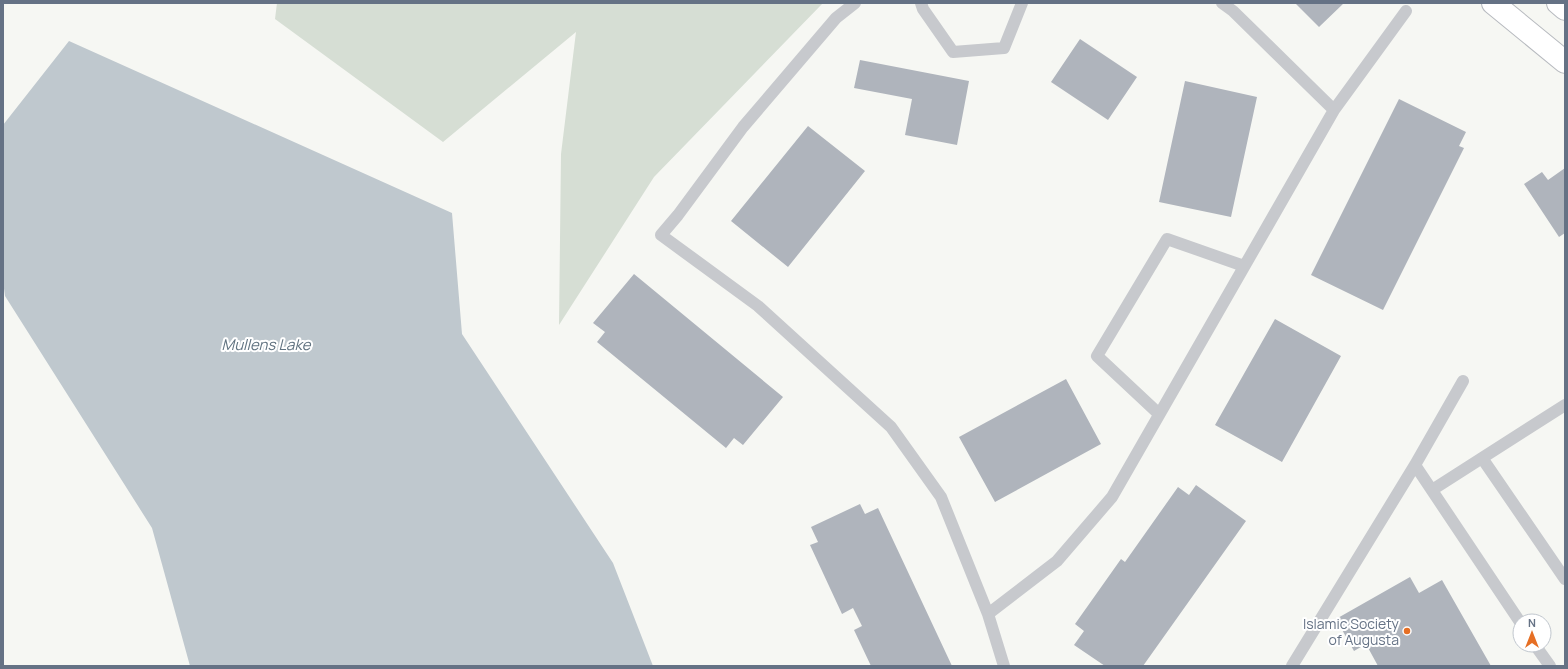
<svg xmlns="http://www.w3.org/2000/svg" width="1568" height="669" font-family="Manrope,sans-serif">
  <style>
    .green { fill: #d6ded4 }
    .water { fill: #bfc8ce }
    .building { fill: #afb4bc }
    .lines { fill: none; stroke-linecap: round; stroke-linejoin: round }
    .primary-casing { stroke: #b7babf; stroke-width: 24 }
    .lane { stroke: #c7c9cd; stroke-width: 12 }
    .primary { stroke: #fff; stroke-width: 22 }
    .poi-dot { fill: #e66f24; stroke: #fff; stroke-width: 1.5 }
    .labels { text-anchor: middle; dominant-baseline: central; stroke-width: 4; stroke-linejoin: round; paint-order: stroke }
    .poi-label { font-size: 14px; fill: #657285; stroke: #fff; text-anchor: end }
    .water-label { font-size: 15px; font-style: italic; fill: #617381; stroke: #fff }
  </style>
  <rect width="100%" height="100%" fill="#f6f7f3"/>
  <path class="green" d="M 277,3 L 823,3 L 654,177 L 559,325 L 561,154 L 576,32 L 443,142 L 275,19 Z"/>
  <path class="water" d="M 69,41 L 452,213 L 462,334 L 613,563 L 653,666 L 190,666 L 152,528 L 5,296 L 3,281 L 3,125 Z"/>
  <path class="building" d="M 1295,3 L 1344,3 L 1319,27 Z
    M 1080,39 L 1137,77 L 1108,120 L 1051,82 Z
    M 860,60 L 969,81 L 957,145 L 905,135 L 912,99 L 854,88 Z
    M 1185,81 L 1257,97 L 1231,217 L 1159,202 Z
    M 1399,99 L 1466,132 L 1459,146 L 1464,148 L 1383,310 L 1311,275 Z
    M 808,126 L 865,171 L 788,267 L 731,221 Z
    M 1565,168 L 1565,233 L 1559,237 L 1524,184 L 1542,172 L 1548,180 Z
    M 634,274 L 783,397 L 743,445 L 734,438 L 726,448 L 597,342 L 605,332 L 593,323 Z
    M 1275,319 L 1341,356 L 1282,462 L 1215,425 Z
    M 1066,379 L 1101,444 L 995,502 L 959,437 Z
    M 1196,485 L 1246,521 L 1143,666 L 1105,666 L 1074,645 L 1084,631 L 1075,624 L 1121,559 L 1125,562 L 1178,487 L 1189,495 Z
    M 860,504 L 865,514 L 878,508 L 952,666 L 871,666 L 854,630 L 862,626 L 853,608 L 842,614 L 810,545 L 818,542 L 811,527 Z
    M 1410,577 L 1419,593 L 1442,580 L 1491,666 L 1378,666 L 1366,644 L 1354,651 L 1336,619 Z"/>
  <g class="lines">
    <g class="primary-casing">
      <path id="primary" d="M 1493,3 L 1565,62
        M 1558,3 L 1565,9"/>
    </g>
    <path class="lane" d="M 855,3 L 836,18 L 743,127 L 678,215 L 661,235 L 758,306 L 891,427 L 941,497 L 988,614 L 1004,666
      M 921,3 L 923,9 L 953,52 L 1004,48 L 1022,3
      M 1222,3 L 1233,11 L 1334,110
      M 1159,414 L 1097,356 L 1167,239 L 1244,266
      M 1482,458 L 1565,579
      M 1415,465 L 1520,622
      M 1432,490 L 1565,405
      M 988,614 L 1057,561 L 1112,497 L 1334,110 L 1406,11
      M 1535,645 L 1550,666
      M 1292,666 L 1415,465 L 1463,381"/>
    <use href="#primary" class="primary"/>
  </g>
  <circle class="poi-dot" cx="1407" cy="631" r="4"/>
  <g class="labels">
    <g class="poi-label">
      <text x="1399" y="623">Islamic Society<tspan x="1399" dy="16">of Augusta</tspan></text>
    </g>
    <g class="water-label">
      <text x="266" y="344">Mullens Lake</text>
    </g>
  </g>
  <rect width="1568" height="669" fill="none" stroke="#657285" stroke-width="8"/>
  <g transform="translate(1532 633)"><circle r="19" fill="#ffffff" stroke="#c1c7ce"/>
  <path d="M0-3L7 15L0 10L-7 15Z" fill="#e66f24"/>
  <text y="-6" font-size="11" font-weight="bold" text-anchor="middle" fill="#657285">N</text>
  </g>
</svg>
